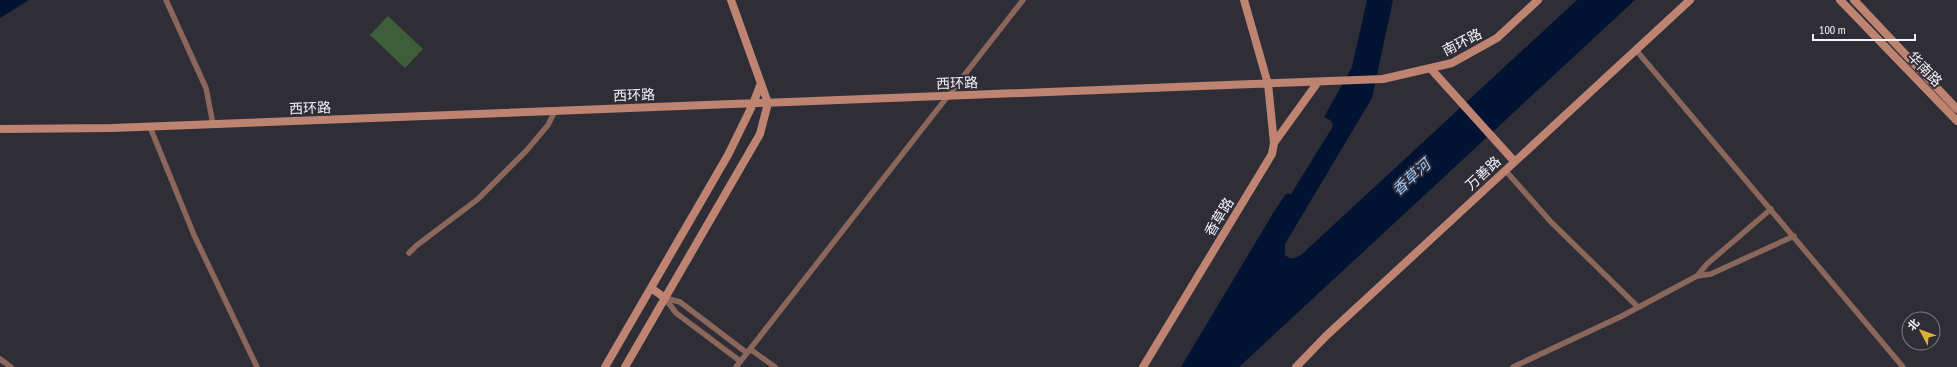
<svg xmlns="http://www.w3.org/2000/svg" width="1957" height="367" font-family="'PT Sans Narrow','Noto Sans SC',sans-serif">
  <style>
    .green { fill: #3c5e39 }
    .water { fill: #001332 }
    .lines { fill: none; stroke-linecap: round; stroke-linejoin: round }
    .street { stroke: #8b665a; stroke-width: 5.5 }
    .secondary { stroke: #bf8471; stroke-width: 8 }
    .labels { text-anchor: middle; dominant-baseline: central; stroke-width: 4; stroke-linejoin: round; paint-order: stroke }
    .street-label { font-size: 14px; fill: #f5f4fa; stroke: #2f2e37 }
    .water-label { font-size: 15px; font-style: italic; fill: #9fcaff; stroke: #2f2e37 }
  </style>
  <rect width="100%" height="100%" fill="#2f2e37"/>
  <path class="green" d="M 388,16 L 423,49 L 405,68 L 370,35 Z"/>
  <path class="water" d="M 0,0 L 29,0 L 0,18 Z
    M 1367,0 L 1393,0 L 1372,98 L 1285,244 L 1285,255 C 1291,260 1294,259 1301,255 L 1577,0 L 1635,0 L 1239,367 L 1181,367 L 1275,210 L 1286,194 L 1291,194 L 1332,128 L 1333,124 L 1330,120 L 1324,117 L 1352,67 Z"/>
  <g class="lines">
    <path class="street" d="M 166,0 L 206,88 L 213,124
      M 1636,50 L 1903,367
      M 150,127 L 194,235 L 257,367
      M 1505,170 L 1551,222 L 1638,307
      M 409,253 L 416,246 L 478,199 L 527,150 L 548,125 L 555,111
      M 1697,276 L 1711,274 L 1794,236
      M 665,298 L 680,302 L 747,353
      M 665,298 L 676,313 L 740,361
      M 750,349 L 775,367
      M 0,359 L 11,367
      M 736,367 L 1023,0
      M 1513,367 L 1622,316 L 1697,276 L 1707,264 L 1771,209"/>
    <path class="secondary" d="M 1244,0 L 1268,84 L 1274,143
      M 1840,0 L 1957,121
      M 1854,0 L 1957,109
      M 1431,69 L 1514,161
      M 0,129 L 112,128 L 1383,79 L 1452,63 L 1497,38 L 1538,0
      M 651,288 L 665,298
      M 605,367 L 728,155 L 753,104 L 761,83
      M 625,367 L 760,134 L 768,103 L 731,0
      M 1143,367 L 1272,154 L 1274,143 L 1318,82
      M 1296,367 L 1326,336 L 1690,0"/>
  </g>
  <g class="labels">
    <g class="street-label">
      <text transform="translate(1462 42) rotate(-27)">南环路</text>
      <text transform="translate(1925 69) rotate(46)">华南路</text>
      <text transform="translate(957 83) rotate(-2)">西环路</text>
      <text transform="translate(634 95) rotate(-2)">西环路</text>
      <text transform="translate(310 108) rotate(-2)">西环路</text>
      <text transform="translate(1483 173) rotate(-43)">万善路</text>
      <text transform="translate(1219 217) rotate(-59)">香草路</text>
    </g>
    <g class="water-label">
      <text transform="translate(1411 177) rotate(-42)">香草河</text>
    </g>
  </g>
  <g transform="translate(1921 331) rotate(311)"><circle r="19" fill="#2f2e37" stroke="#7e7d85"/>
  <path d="M0-3L7 15L0 10L-7 15Z" fill="#deb133"/>
  <text y="-6" font-size="11" font-weight="bold" text-anchor="middle" fill="#f5f4fa">北</text>
  </g>
  <path d="M1813 34v6h102v-6" fill="none" stroke="#f5f4fa" stroke-width="2"/>
  <text x="1819" y="34" font-size="12" fill="#f5f4fa" stroke="#2f2e37" stroke-width="3" paint-order="stroke">100 m</text>
</svg>
